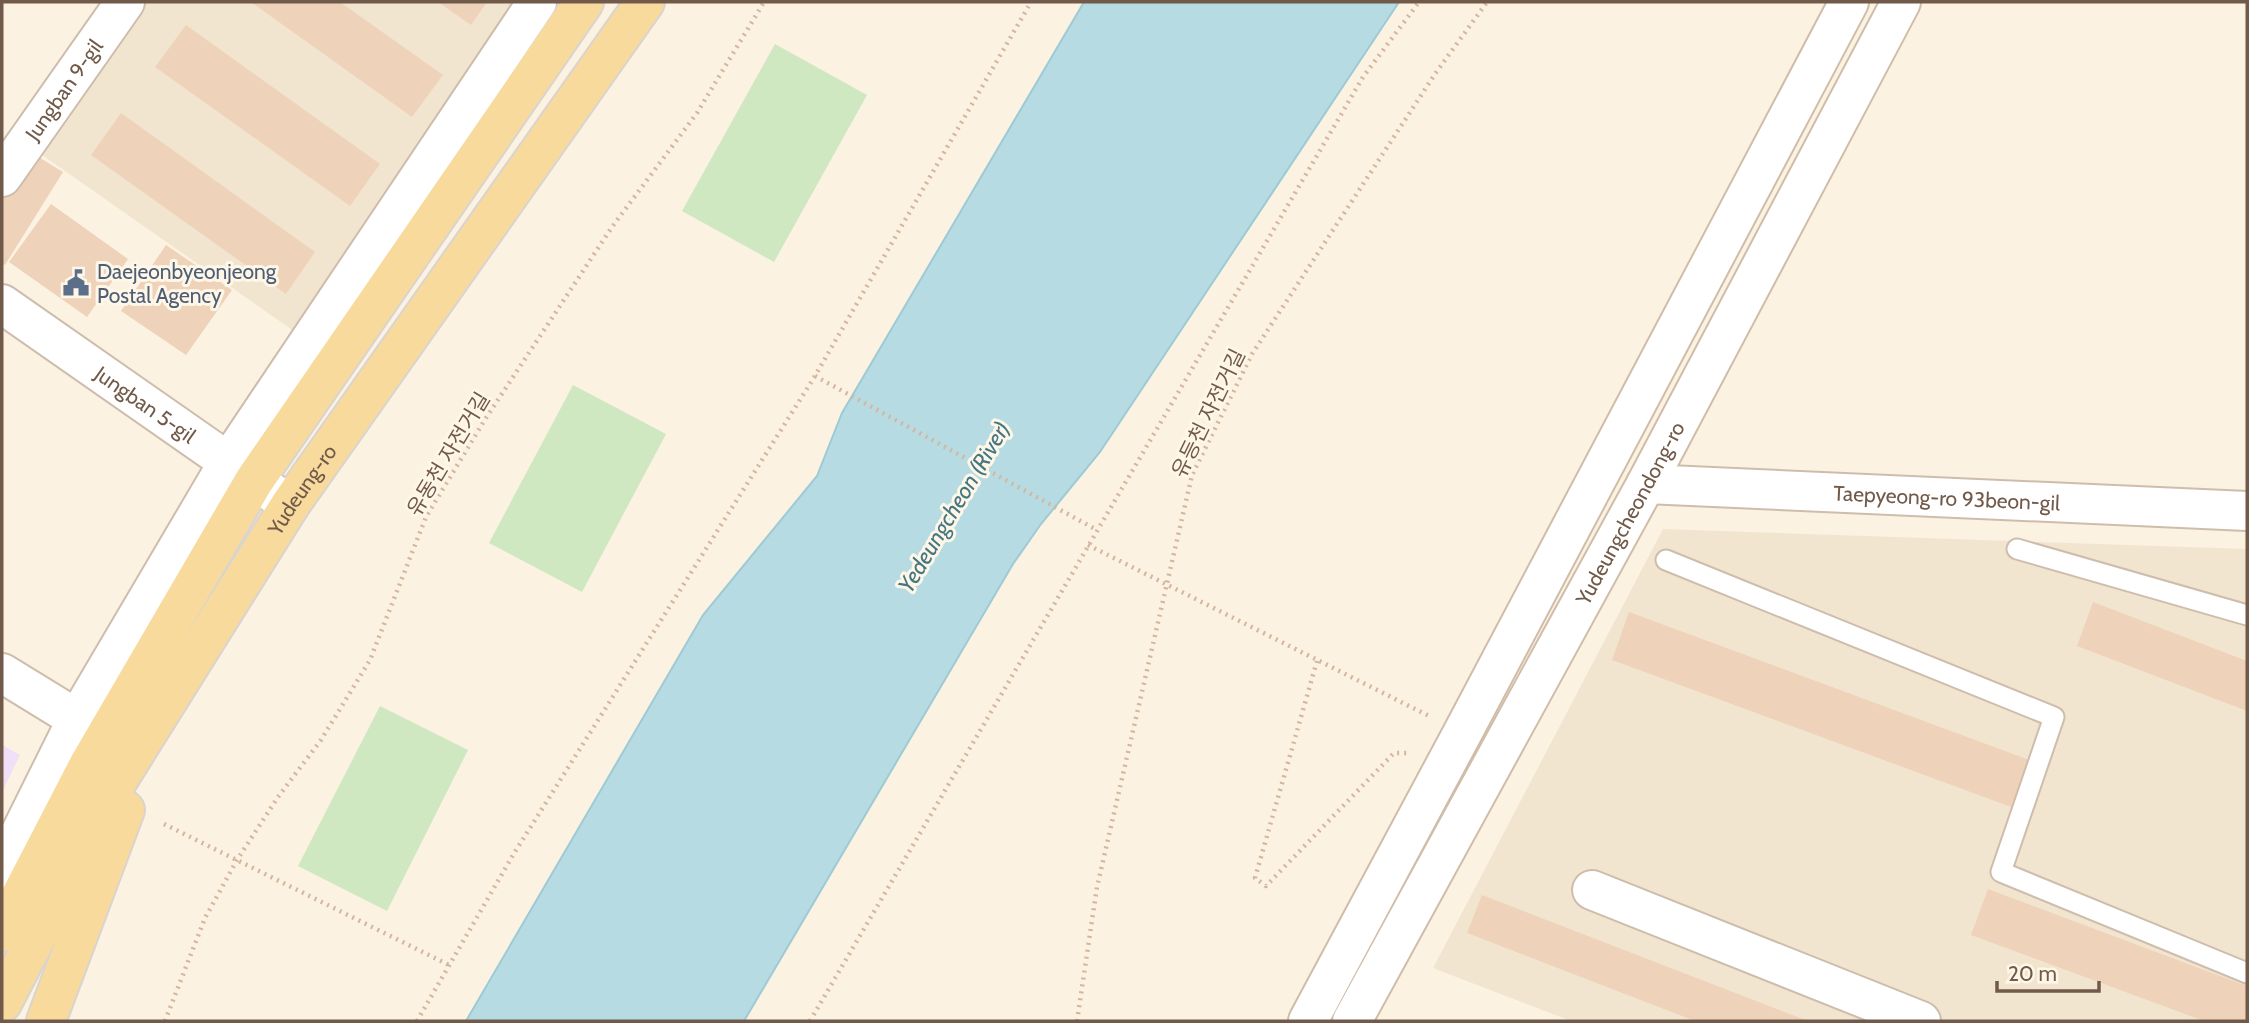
<svg xmlns="http://www.w3.org/2000/svg" width="2249" height="1023" font-family="Cabin,'Noto Sans KR',sans-serif">
  <style>
    .residential { fill: #f2e5d0 }
    .education { fill: #efdff7 }
    .green { fill: #cfe8c1 }
    .water { fill: #b7dbe3; stroke: #9ecad5; stroke-width: 2 }
    .building { fill: #efd2ba }
    .lines { fill: none; stroke-linecap: round; stroke-linejoin: round }
    .service-casing { stroke: #cebdac; stroke-width: 23 }
    .minor-casing { stroke: #cebdac; stroke-width: 42 }
    .secondary-casing { stroke: #d0bda9; stroke-width: 42 }
    .primary-casing { stroke: #dad4d0; stroke-width: 42 }
    .path { stroke: #d4b69e; stroke-width: 4.5; stroke-dasharray: 2 5; stroke-linecap: butt }
    .service { stroke: #fff; stroke-width: 19 }
    .minor { stroke: #fff; stroke-width: 38 }
    .secondary { stroke: #fff; stroke-width: 38 }
    .primary { stroke: #f8da9c; stroke-width: 38 }
    .labels { text-anchor: middle; dominant-baseline: central; stroke-width: 6; stroke-linejoin: round; paint-order: stroke }
    .street-label { font-size: 21px; fill: #715a49; stroke: #fef6e7 }
    .service-label { font-size: 21px; fill: #4e5e75; stroke: #fef6e7; text-anchor: start }
    .water-label { font-size: 23px; font-style: italic; fill: #447684; stroke: #fef6e7 }
  </style>
  <rect width="100%" height="100%" fill="#fbf2e2"/>
  <path class="residential" d="M 142,2 L 536,2 L 298,334 L 35,150 Z
    M 1663,529 L 2247,549 L 2247,1021 L 1571,1021 L 1433,968 Z"/>
  <path class="education" d="M 2,745 L 20,755 L 2,792 Z"/>
  <path class="green" d="M 775,44 L 867,95 L 774,262 L 682,211 Z
    M 573,385 L 666,434 L 582,592 L 489,543 Z
    M 380,706 L 468,750 L 387,911 L 298,866 Z"/>
  <path class="water" d="M 1084,2 L 1399,2 L 1100,452 L 1041,524 L 1013,564 L 744,1021 L 466,1021 L 703,615 L 817,476 L 842,413 Z"/>
  <path class="building" d="M 251,2 L 340,2 L 443,75 L 412,117 Z
    M 438,2 L 487,2 L 471,25 Z
    M 186,25 L 380,164 L 350,206 L 155,67 Z
    M 121,113 L 315,252 L 286,294 L 91,155 Z
    M 24,148 L 63,172 L 5,265 L 2,263 L 2,183 Z
    M 51,204 L 128,259 L 87,317 L 9,262 Z
    M 166,245 L 232,290 L 186,355 L 121,311 Z
    M 2093,602 L 2247,661 L 2247,711 L 2077,646 Z
    M 1629,612 L 2032,761 L 2014,808 L 1612,660 Z
    M 1988,889 L 2247,986 L 2247,1021 L 2204,1021 L 1971,935 Z
    M 1482,895 L 1808,1021 L 1695,1021 L 1467,933 Z"/>
  <g class="lines">
    <g class="service-casing">
      <path id="service" d="M 2017,549 L 2247,615
        M 1666,560 L 2054,717 L 2001,872 L 2247,973"/>
    </g>
    <g class="minor-casing">
      <g id="minor">
        <path id="s1" d="M 2,177 L 125,2"/>
        <path id="s2" d="M 2,304 L 290,505"/>
        <path id="s3" d="M 1646,484 L 2247,511"/>
        <path d="M 2,673 L 77,719"/>
        <path d="M 2,870 L 77,719 L 229,461 L 537,2"/>
        <path d="M 1592,890 L 1921,1021"/>
      </g>
    </g>
    <g class="secondary-casing">
      <g id="secondary">
        <path d="M 1308,1021 L 1463,732 L 1849,2"/>
        <path id="s4" d="M 1352,1021 L 1646,484 L 1901,2"/>
      </g>
    </g>
    <g class="primary-casing">
      <g id="primary">
        <path d="M 2,932 L 89,764 L 254,481 L 584,2"/>
        <path id="s5" d="M 2,1003 L 118,780 L 290,505 L 645,2"/>
        <path d="M 46,1021 L 125,810"/>
      </g>
    </g>
    <path class="path" d="M 815,376 L 1097,530
      M 1088,545 L 1431,717
      M 1317,661 L 1255,878 L 1266,886 L 1394,753 L 1407,753 L 1409,750
      M 164,824 L 449,965
      M 165,1021 L 205,918 L 237,860 L 278,797 L 321,740 L 370,660 L 426,517 L 484,421 L 612,227 L 697,113 L 764,2
      M 417,1021 L 513,855 L 815,376 L 1031,2
      M 810,1021 L 1363,77 L 1419,2
      M 1077,1021 L 1097,887 L 1192,475 L 1252,354 L 1435,74 L 1487,2"/>
    <use href="#service" class="service"/>
    <use href="#minor" class="minor"/>
    <use href="#secondary" class="secondary"/>
    <use href="#primary" class="primary"/>
  </g>
  <defs>
    <g id="civic-bare" transform="scale(2.1)"><path d="M-.6-6.5H3V-4.5H.6V-3L4-1V1h2V6H-6V1h2V-1L-.6-3ZM-1.2 2.5V6h2.4V2.5Z" fill="#5c6f8a" stroke="#fef6e7" stroke-width="2.5" paint-order="stroke"/></g>
  </defs>
  <g fill-rule="evenodd">
    <use href="#civic-bare" x="76" y="283"/>
  </g>
  <g class="labels">
    <g class="street-label">
      <text stroke="none"><textPath href="#s1" startOffset="107">Jungban 9-gil</textPath></text>
      <text stroke="none"><textPath href="#s2" startOffset="175">Jungban 5-gil</textPath></text>
      <text transform="translate(1208 413) rotate(-64)">유등천 자전거길</text>
      <text transform="translate(448 454) rotate(-59)">유동천 자전거길</text>
      <text stroke="none"><textPath href="#s5" startOffset="595">Yudeung-ro</textPath></text>
      <text stroke="none"><textPath href="#s3" startOffset="301">Taepyeong-ro 93beon-gil</textPath></text>
      <text stroke="none"><textPath href="#s4" startOffset="579">Yudeungcheondong-ro</textPath></text>
    </g>
    <g class="service-label">
      <text x="97" y="271">Daejeonbyeonjeong<tspan x="97" dy="24">Postal Agency</tspan></text>
    </g>
    <g class="water-label">
      <text transform="translate(954 507) rotate(-59)">Yedeungcheon (River)</text>
    </g>
  </g>
  <rect width="2249" height="1023" fill="none" stroke="#715a49" stroke-width="7"/>
  <path d="M1997 981v10h102v-10" fill="none" stroke="#715a49" stroke-width="3.5"/>
  <text x="2008" y="981" font-size="21" fill="#715a49" stroke="#fef6e7" stroke-width="5" paint-order="stroke">20 m</text>
</svg>
